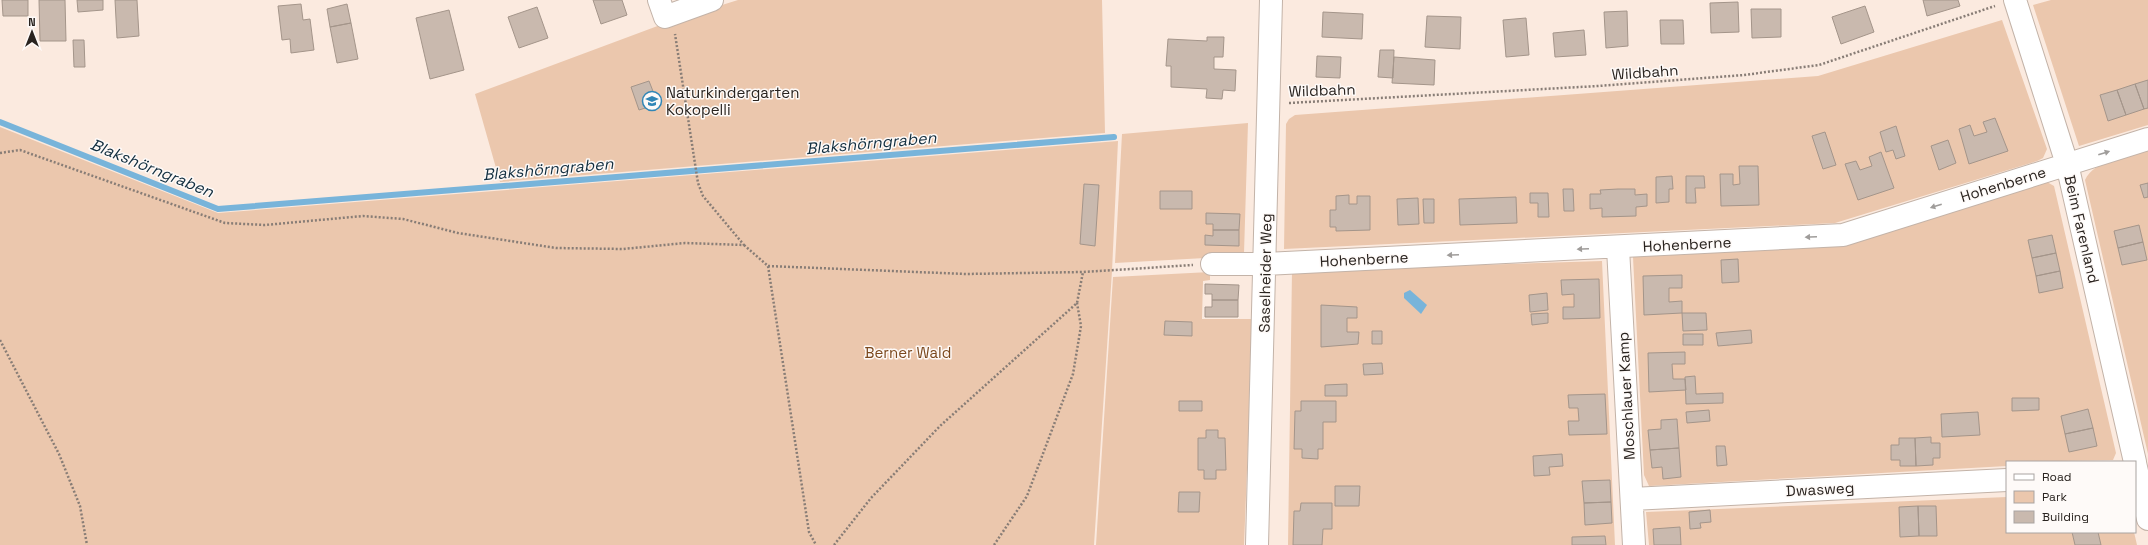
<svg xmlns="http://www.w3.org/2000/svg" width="2148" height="545" font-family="'Space Grotesk',sans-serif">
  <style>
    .green { fill: #ebc7ad }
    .water { fill: #78b4da }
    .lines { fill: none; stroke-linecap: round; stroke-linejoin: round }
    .stream { stroke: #78b4da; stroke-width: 6 }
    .building { fill: #c9b9ae; stroke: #a4958a }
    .minor-casing { stroke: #c3b3a8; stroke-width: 24 }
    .path { stroke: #887d76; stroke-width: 2.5; stroke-dasharray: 2 2; stroke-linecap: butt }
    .minor { stroke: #fff; stroke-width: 22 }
    .oneway { fill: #9f9c9a }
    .labels { text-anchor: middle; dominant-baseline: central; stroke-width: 3; stroke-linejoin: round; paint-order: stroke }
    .street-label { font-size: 15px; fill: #29231f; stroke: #fefaf8 }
    .poi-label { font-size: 15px; fill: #29231f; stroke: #fefaf8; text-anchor: start }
    .park-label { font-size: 15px; fill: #7b481d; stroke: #fefaf8 }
    .water-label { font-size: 16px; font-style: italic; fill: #122e3f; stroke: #fefaf8 }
  </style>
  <rect width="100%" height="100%" fill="#fbeadf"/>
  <path class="green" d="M 738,0 L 1102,0 L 1105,133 L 500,182 L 475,94 L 671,21 Z
    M 2051,0 L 2148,0 L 2148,125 L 2079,146 L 2033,5 Z
    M 2002,20 L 2047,149 L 2043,158 L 2037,161 L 1835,223 L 1284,249 L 1286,124 L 1289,119 L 1295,115 L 1818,76 Z
    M 1248,123 L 1244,253 L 1241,256 L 1115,263 L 1122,134 Z
    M 0,127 L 218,213 L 1118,141 L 1112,271 L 1094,545 L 0,545 Z
    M 2148,150 L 2148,454 L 2085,180 C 2094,160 2129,156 2148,150 Z
    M 2047,182 L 2054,186 L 2116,453 L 2113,460 L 2007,462 L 2007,466 L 1649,486 L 1644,475 L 1633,257 L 1846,246 Z
    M 1602,261 L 1615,545 L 1288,545 L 1292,271 Z
    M 1210,272 L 1210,280 L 1203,281 L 1202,319 L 1253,319 L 1244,545 L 1096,545 L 1113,277 Z
    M 2007,497 L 2007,532 L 2134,532 L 2137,545 L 1649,545 L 1646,512 Z"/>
  <path class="water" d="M 1410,290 L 1427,305 L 1421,314 L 1404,298 L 1404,293 Z"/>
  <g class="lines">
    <path class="stream" d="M 0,122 L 218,209 L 1114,137"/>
  </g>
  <path class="building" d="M 2,0 L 28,0 L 28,16 L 3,16 Z
    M 39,0 L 65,0 L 66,41 L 40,41 Z
    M 77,0 L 103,0 L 103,10 L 78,12 Z
    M 115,0 L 137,0 L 139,36 L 117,38 Z
    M 593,0 L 622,0 L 627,15 L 601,24 Z
    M 1923,0 L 1958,0 L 1960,6 L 1927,16 Z
    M 1738,2 L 1739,32 L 1711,33 L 1710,3 Z
    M 301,4 L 303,20 L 310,19 L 314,50 L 291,53 L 290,39 L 282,40 L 278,6 Z
    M 347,4 L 351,23 L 330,27 L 327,9 Z
    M 1865,6 L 1874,32 L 1841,44 L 1832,17 Z
    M 537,7 L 548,38 L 519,48 L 508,17 Z
    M 1751,9 L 1781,9 L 1781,37 L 1752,38 Z
    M 449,10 L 464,70 L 430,79 L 416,18 Z
    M 1627,11 L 1628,46 L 1606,48 L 1604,12 Z
    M 1323,12 L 1363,14 L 1362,39 L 1322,37 Z
    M 1427,16 L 1461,17 L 1460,49 L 1425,47 Z
    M 1526,18 L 1529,55 L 1506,57 L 1503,20 Z
    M 1660,20 L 1683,20 L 1684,44 L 1661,44 Z
    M 351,23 L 358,59 L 337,63 L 330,27 Z
    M 1584,30 L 1586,55 L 1555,57 L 1553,33 Z
    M 1207,37 L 1224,37 L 1223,57 L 1214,57 L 1214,69 L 1236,70 L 1235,91 L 1223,90 L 1222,99 L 1206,98 L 1207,89 L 1171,87 L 1171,66 L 1166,66 L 1168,39 L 1207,41 Z
    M 73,40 L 84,40 L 85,67 L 74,67 Z
    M 1380,50 L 1394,50 L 1393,78 L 1378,77 Z
    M 1317,56 L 1341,57 L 1340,78 L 1316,77 Z
    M 1394,57 L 1435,60 L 1434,85 L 1392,83 Z
    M 2148,80 L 2148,108 L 2144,109 L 2135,84 Z
    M 649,81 L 658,104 L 639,110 L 631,87 Z
    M 2135,84 L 2144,109 L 2126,115 L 2117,90 Z
    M 2117,90 L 2126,115 L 2108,121 L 2100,95 Z
    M 1995,118 L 2008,151 L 1969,164 L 1959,129 L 1970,125 L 1974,136 L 1987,132 L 1983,122 Z
    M 1896,126 L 1905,156 L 1896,159 L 1893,150 L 1886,152 L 1880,132 Z
    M 1825,132 L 1836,165 L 1823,169 L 1812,136 Z
    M 1948,140 L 1956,163 L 1939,170 L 1931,146 Z
    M 1881,152 L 1894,188 L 1858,200 L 1845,164 L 1856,161 L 1860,170 L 1872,166 L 1869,157 Z
    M 1739,166 L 1758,166 L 1759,205 L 1721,206 L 1720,174 L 1733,174 L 1733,185 L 1740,184 Z
    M 1672,176 L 1673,189 L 1669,189 L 1669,202 L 1656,203 L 1656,177 Z
    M 1686,176 L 1704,176 L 1705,188 L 1695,188 L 1696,203 L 1686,203 Z
    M 2148,183 L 2148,197 L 2144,198 L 2140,185 Z
    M 1084,184 L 1099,185 L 1095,246 L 1080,244 Z
    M 1563,189 L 1573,189 L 1574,211 L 1564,211 Z
    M 1618,189 L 1635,189 L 1635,195 L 1647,194 L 1647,206 L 1636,207 L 1636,216 L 1602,217 L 1602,208 L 1590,209 L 1590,194 L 1601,194 L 1600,190 Z
    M 1160,191 L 1192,191 L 1192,209 L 1160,209 Z
    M 1530,193 L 1548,193 L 1549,217 L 1538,217 L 1538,203 L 1530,203 Z
    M 1349,195 L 1349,204 L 1357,204 L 1357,196 L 1370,196 L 1370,230 L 1336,231 L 1336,227 L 1330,227 L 1330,210 L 1336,210 L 1336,196 Z
    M 1516,197 L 1517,223 L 1460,225 L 1459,199 Z
    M 1418,198 L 1419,224 L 1398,225 L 1397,199 Z
    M 1423,199 L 1434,199 L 1434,223 L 1424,223 Z
    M 1206,213 L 1240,214 L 1239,230 L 1213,230 L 1213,224 L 1206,224 Z
    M 2139,225 L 2143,242 L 2118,248 L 2114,231 Z
    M 1213,230 L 1239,230 L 1239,246 L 1205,245 L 1205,235 L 1213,236 Z
    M 2052,235 L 2056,253 L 2032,258 L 2028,240 Z
    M 2143,242 L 2147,260 L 2122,265 L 2118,248 Z
    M 2056,253 L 2060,271 L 2036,276 L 2032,258 Z
    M 1738,259 L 1739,282 L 1722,283 L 1721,260 Z
    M 2060,271 L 2063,288 L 2039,293 L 2036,276 Z
    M 1682,275 L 1682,288 L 1669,288 L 1669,302 L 1682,301 L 1682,313 L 1644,315 L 1643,276 Z
    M 1599,279 L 1600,318 L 1563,319 L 1563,307 L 1574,307 L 1574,294 L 1562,295 L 1561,280 Z
    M 1205,284 L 1239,285 L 1238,300 L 1212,300 L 1212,294 L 1205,294 Z
    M 1547,293 L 1548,310 L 1530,312 L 1529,295 Z
    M 1212,300 L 1238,300 L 1238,317 L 1205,317 L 1205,307 L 1212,307 Z
    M 1321,305 L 1357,307 L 1357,318 L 1347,318 L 1347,332 L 1359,332 L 1358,344 L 1321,347 Z
    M 1548,313 L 1548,323 L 1532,325 L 1531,314 Z
    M 1682,313 L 1706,313 L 1707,330 L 1683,331 Z
    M 1165,321 L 1192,322 L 1192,336 L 1164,335 Z
    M 1751,330 L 1752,343 L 1718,346 L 1716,333 Z
    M 1372,331 L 1382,331 L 1382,344 L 1372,344 Z
    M 1683,334 L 1703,334 L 1703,345 L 1683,345 Z
    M 1685,352 L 1685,364 L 1672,364 L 1673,379 L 1685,379 L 1686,390 L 1649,392 L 1648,353 Z
    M 1382,363 L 1383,374 L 1364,375 L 1363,364 Z
    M 1695,376 L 1696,394 L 1723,393 L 1723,403 L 1686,404 L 1685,377 Z
    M 1347,384 L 1347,396 L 1325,396 L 1325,385 Z
    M 1605,394 L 1607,434 L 1569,435 L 1568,421 L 1579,421 L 1578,408 L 1569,408 L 1568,395 Z
    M 2012,398 L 2039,398 L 2039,410 L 2012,411 Z
    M 1179,401 L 1202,401 L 1202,411 L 1179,411 Z
    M 1301,401 L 1336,401 L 1336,422 L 1323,422 L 1323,449 L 1318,449 L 1318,459 L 1302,458 L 1302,449 L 1294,449 L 1295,411 L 1301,411 Z
    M 2088,409 L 2093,428 L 2065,434 L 2061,416 Z
    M 1709,410 L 1710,421 L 1687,423 L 1686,412 Z
    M 1978,412 L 1980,435 L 1942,437 L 1941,414 Z
    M 1677,419 L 1679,448 L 1650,450 L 1648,430 L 1661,429 L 1661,420 Z
    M 2093,428 L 2097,446 L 2069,452 L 2065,434 Z
    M 1206,430 L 1218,430 L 1218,438 L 1225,438 L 1226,470 L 1216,470 L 1216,479 L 1204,479 L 1204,470 L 1198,470 L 1198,438 L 1206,438 Z
    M 1931,437 L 1931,443 L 1940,443 L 1940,458 L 1933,458 L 1933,465 L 1916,466 L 1915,438 Z
    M 1899,438 L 1915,438 L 1916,466 L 1900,466 L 1900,460 L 1891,460 L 1891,445 L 1899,445 Z
    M 1716,446 L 1725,446 L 1727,465 L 1717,466 Z
    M 1679,448 L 1681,477 L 1663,479 L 1662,467 L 1652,468 L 1650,450 Z
    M 1562,454 L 1563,466 L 1549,467 L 1550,475 L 1534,476 L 1533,456 Z
    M 1610,480 L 1611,502 L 1584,503 L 1582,481 Z
    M 1335,486 L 1360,486 L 1359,506 L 1335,506 Z
    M 1179,492 L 1200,492 L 1199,512 L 1178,512 Z
    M 1611,502 L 1612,523 L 1585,525 L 1584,503 Z
    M 1301,503 L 1332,503 L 1332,529 L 1323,529 L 1322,545 L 1293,545 L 1294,511 L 1300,511 Z
    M 1918,506 L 1936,506 L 1937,536 L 1919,536 Z
    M 1918,506 L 1919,536 L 1900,537 L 1899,507 Z
    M 1710,510 L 1711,522 L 1700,523 L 1701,528 L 1690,529 L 1689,512 Z
    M 1680,527 L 1681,545 L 1654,545 L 1653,529 Z
    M 2072,532 L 2098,532 L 2101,545 L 2075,545 Z
    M 1605,536 L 1606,545 L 1572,545 L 1572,537 Z"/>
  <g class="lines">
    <g class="minor-casing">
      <path id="minor" d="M 659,0 L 665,17 L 712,0
        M 2015,0 L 2067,164 L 2135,462
        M 1618,248 L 1634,545
        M 1212,264 L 1266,264 L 1843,235 L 2148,139
        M 2135,463 L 2148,519
        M 1632,499 L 2007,480
        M 1257,545 L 1271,0"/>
    </g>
    <path class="path" d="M 1289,103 L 1598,86 L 1744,75 L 1819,65 L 1995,6
      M 0,153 L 20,150 L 225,223 L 265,225 L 363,216 L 403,219 L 458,233 L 556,248 L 623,249 L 685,243 L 744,245 L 703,196 L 698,183 L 675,34
      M 744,245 L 768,266 L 809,532 L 816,545
      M 768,266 L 966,274 L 1083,272 L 1193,265
      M 0,340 L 59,454 L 80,506 L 87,545
      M 834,545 L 871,498 L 940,426 L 1077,303 L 1083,272
      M 994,545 L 1027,496 L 1073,374 L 1081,326 L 1077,303"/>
    <use href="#minor" class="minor"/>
  </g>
  <defs><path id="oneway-solid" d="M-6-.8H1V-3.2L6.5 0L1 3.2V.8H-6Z"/></defs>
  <g class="oneway">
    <use href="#oneway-solid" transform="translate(2104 153) rotate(-18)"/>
    <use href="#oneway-solid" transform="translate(1936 206) rotate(163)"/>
    <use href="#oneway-solid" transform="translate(1811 237) rotate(177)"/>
    <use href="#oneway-solid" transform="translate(1583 249) rotate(177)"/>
    <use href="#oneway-solid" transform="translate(1453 255) rotate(177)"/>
  </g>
  <defs>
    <g id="school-ring" transform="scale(1)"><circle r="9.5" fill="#fefaf8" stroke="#3186b6" stroke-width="1.5"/><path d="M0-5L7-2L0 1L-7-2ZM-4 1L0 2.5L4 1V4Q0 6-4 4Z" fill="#3186b6"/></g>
  </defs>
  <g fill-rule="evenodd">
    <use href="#school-ring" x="652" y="101"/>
  </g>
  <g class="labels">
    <g class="street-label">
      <text transform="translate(1645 72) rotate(-4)">Wildbahn</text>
      <text transform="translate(1322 90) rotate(-2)">Wildbahn</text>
      <text transform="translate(2003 184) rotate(-17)">Hohenberne</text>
      <text transform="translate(2082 229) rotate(77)">Beim Farenland</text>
      <text transform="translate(1687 244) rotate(-3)">Hohenberne</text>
      <text transform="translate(1364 259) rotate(-3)">Hohenberne</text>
      <text transform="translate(1265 273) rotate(-89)">Saselheider Weg</text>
      <text transform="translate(1626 396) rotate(-93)">Moschlauer Kamp</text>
      <text transform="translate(1820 489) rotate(-3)">Dwasweg</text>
    </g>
    <g class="poi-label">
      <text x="666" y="92">Naturkindergarten<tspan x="666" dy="17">Kokopelli</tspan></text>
    </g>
    <g class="park-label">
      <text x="908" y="352">Berner Wald</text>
    </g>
    <g class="water-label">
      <text transform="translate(871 143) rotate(-5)">Blakshörngraben</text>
      <text transform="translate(152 168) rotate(22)">Blakshörngraben</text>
      <text transform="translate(548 169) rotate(-5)">Blakshörngraben</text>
    </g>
  </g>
  <rect x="2006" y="461" width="130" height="72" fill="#fefaf8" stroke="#a9a4a1"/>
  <rect x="2014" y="474" width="20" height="6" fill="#ffffff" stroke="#a9a4a1"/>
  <text x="2042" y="481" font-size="12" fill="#29231f">Road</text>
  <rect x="2014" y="491" width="20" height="12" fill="#ebc7ad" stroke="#a9a4a1"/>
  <text x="2042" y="501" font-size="12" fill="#29231f">Park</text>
  <rect x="2014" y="511" width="20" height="12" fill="#c9b9ae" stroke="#a9a4a1"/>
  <text x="2042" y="521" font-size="12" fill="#29231f">Building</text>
  <g transform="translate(32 32)" stroke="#fefaf8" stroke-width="3" paint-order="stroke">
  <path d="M0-3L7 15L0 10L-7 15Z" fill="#29231f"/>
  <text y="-6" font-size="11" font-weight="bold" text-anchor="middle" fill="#29231f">N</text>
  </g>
</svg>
